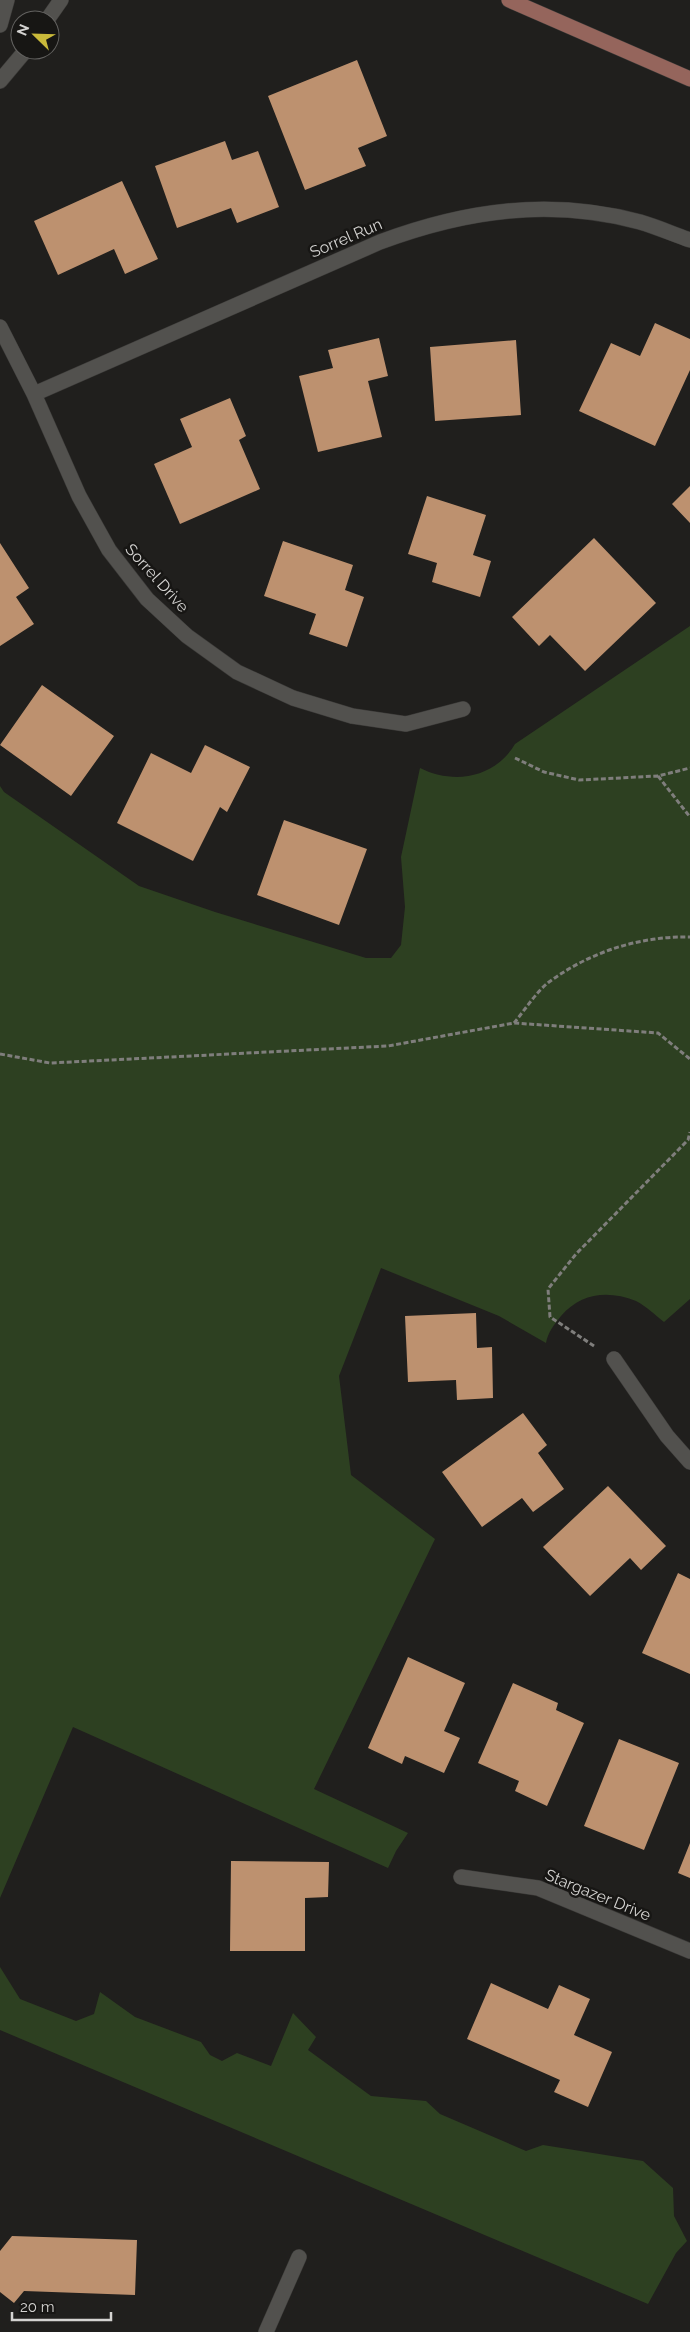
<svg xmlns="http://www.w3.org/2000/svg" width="690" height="2332" font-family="Raleway,sans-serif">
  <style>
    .green { fill: #2d4021 }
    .building { fill: #bd916f }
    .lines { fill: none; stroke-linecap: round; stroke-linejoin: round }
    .minor-casing { stroke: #3a3937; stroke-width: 16 }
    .major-casing { stroke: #3a3937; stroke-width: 16 }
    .path { stroke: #7f7e7c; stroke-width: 3; stroke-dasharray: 5 2.5; stroke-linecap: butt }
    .minor { stroke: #52514e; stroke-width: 15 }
    .major { stroke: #95655c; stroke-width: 15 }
    .labels { text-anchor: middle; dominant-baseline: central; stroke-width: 5; stroke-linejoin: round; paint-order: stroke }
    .street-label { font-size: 16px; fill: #d4d3d1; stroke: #171614 }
  </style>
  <rect width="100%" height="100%" fill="#201f1d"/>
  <path class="green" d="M 690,626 L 690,1299 L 664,1322 C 655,1315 646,1306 636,1301 C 608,1290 581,1293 561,1316 C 554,1325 548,1332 546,1343 L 499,1316 L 381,1268 L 339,1376 L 351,1475 L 435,1539 L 314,1789 L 408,1833 L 396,1851 L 388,1868 L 73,1727 L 0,1898 L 0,786 L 4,792 L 139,886 L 215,912 L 366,958 L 391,958 L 401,945 L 405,907 L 401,857 L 420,768 C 454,785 495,778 515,744 Z
    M 0,1967 L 20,1999 L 76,2021 L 94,2014 L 100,1992 L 135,2017 L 201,2042 L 210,2055 L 222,2061 L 237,2053 L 271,2066 L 293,2013 L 316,2037 L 308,2050 L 371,2096 L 426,2101 L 440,2114 L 526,2151 L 543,2145 L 643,2161 L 673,2188 L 674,2216 L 687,2241 L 676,2253 L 648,2304 L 0,2030 Z"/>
  <path class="building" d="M 357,60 L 387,136 L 358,148 L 366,166 L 305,190 L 268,96 Z
    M 225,141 L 232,160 L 258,151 L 279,207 L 237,223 L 231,208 L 177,228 L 155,166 Z
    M 122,181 L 158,259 L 125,274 L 114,249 L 58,275 L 34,221 Z
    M 655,323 L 690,339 L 690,370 L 655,446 L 579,411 L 611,343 L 640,356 Z
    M 379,338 L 388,376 L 368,381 L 382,437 L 318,452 L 299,376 L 333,368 L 328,350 Z
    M 516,340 L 521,415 L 435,421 L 430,347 Z
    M 230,398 L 246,436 L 239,440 L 260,489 L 180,524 L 154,464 L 192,447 L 180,419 Z
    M 690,486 L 690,523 L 672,504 Z
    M 427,496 L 486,515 L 473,555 L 491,561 L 480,597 L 432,582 L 437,563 L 408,554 Z
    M 594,538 L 656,603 L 585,671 L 550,635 L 539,646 L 512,617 Z
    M 283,541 L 353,565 L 345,590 L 364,597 L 347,647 L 309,634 L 316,614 L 264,596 Z
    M 0,543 L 29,588 L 16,597 L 34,624 L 0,646 Z
    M 42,685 L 114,736 L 71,796 L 0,745 Z
    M 205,745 L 250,767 L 227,812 L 220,807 L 193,861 L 117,823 L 151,753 L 191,773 Z
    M 284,820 L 367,849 L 339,925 L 257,895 Z
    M 476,1313 L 477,1348 L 492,1347 L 493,1398 L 457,1400 L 456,1380 L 408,1382 L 405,1316 Z
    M 523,1413 L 547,1445 L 538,1453 L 564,1489 L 533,1512 L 522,1498 L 482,1527 L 442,1472 Z
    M 608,1486 L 666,1546 L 641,1570 L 630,1558 L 590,1596 L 543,1547 Z
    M 678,1573 L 690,1579 L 690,1674 L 642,1653 Z
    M 408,1657 L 465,1683 L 444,1731 L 460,1738 L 444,1773 L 405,1756 L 402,1764 L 368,1748 Z
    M 513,1683 L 558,1703 L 556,1710 L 584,1723 L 547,1806 L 515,1791 L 519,1781 L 478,1763 Z
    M 619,1739 L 679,1763 L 644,1850 L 584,1826 Z
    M 690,1843 L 690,1878 L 678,1873 Z
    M 231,1861 L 329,1862 L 328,1897 L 305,1898 L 305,1951 L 230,1951 Z
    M 491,1983 L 548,2009 L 559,1985 L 590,1999 L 574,2035 L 612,2052 L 588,2107 L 554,2092 L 560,2080 L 467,2039 Z
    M 12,2236 L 137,2240 L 135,2295 L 24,2291 L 14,2303 L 0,2292 L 0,2251 Z"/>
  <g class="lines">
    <g class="minor-casing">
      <path id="minor" d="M 47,20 L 61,0
        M 0,25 L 7,0
        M 0,81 L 26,50
        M 0,327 L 34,394 L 79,496 L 109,550 L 147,599 L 187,636 L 237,672 L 293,698 L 352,716 L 406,724 L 463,709
        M 34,394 L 380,242 C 466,210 550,198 640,222 C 657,227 673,234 690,240
        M 614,1359 L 667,1436 L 690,1462
        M 461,1877 L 538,1888 L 690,1951
        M 266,2332 L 299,2257"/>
    </g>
    <g class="major-casing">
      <path id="major" d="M 509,0 L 690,79"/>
    </g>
    <path class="path" d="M 515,758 L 544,772 L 579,780 L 658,776 L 690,768
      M 658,776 L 690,817
      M 514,1023 C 525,1010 536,992 549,982 C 590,952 639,936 690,937
      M 0,1054 L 50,1063 L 388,1046 L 514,1023 L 658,1033 L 690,1059
      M 594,1346 L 550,1317 L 548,1289 L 576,1254 L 688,1140 L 690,1132"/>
    <use href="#minor" class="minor"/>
    <use href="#major" class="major"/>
  </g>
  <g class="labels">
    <g class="street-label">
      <text transform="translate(346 238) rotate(-23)">Sorrel Run</text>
      <text transform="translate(157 578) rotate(48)">Sorrel Drive</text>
      <text transform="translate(598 1895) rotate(22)">Stargazer Drive</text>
    </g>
  </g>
  <g transform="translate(35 35) rotate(293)"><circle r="24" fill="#171614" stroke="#636260"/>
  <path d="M0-4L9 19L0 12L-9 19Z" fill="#caba3a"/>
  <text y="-8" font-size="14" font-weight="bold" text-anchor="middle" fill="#d4d3d1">N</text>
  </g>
  <path d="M12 2312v8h99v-8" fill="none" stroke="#d4d3d1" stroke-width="2.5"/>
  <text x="20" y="2312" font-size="15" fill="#d4d3d1" stroke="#171614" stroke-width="4" paint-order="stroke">20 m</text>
</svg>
